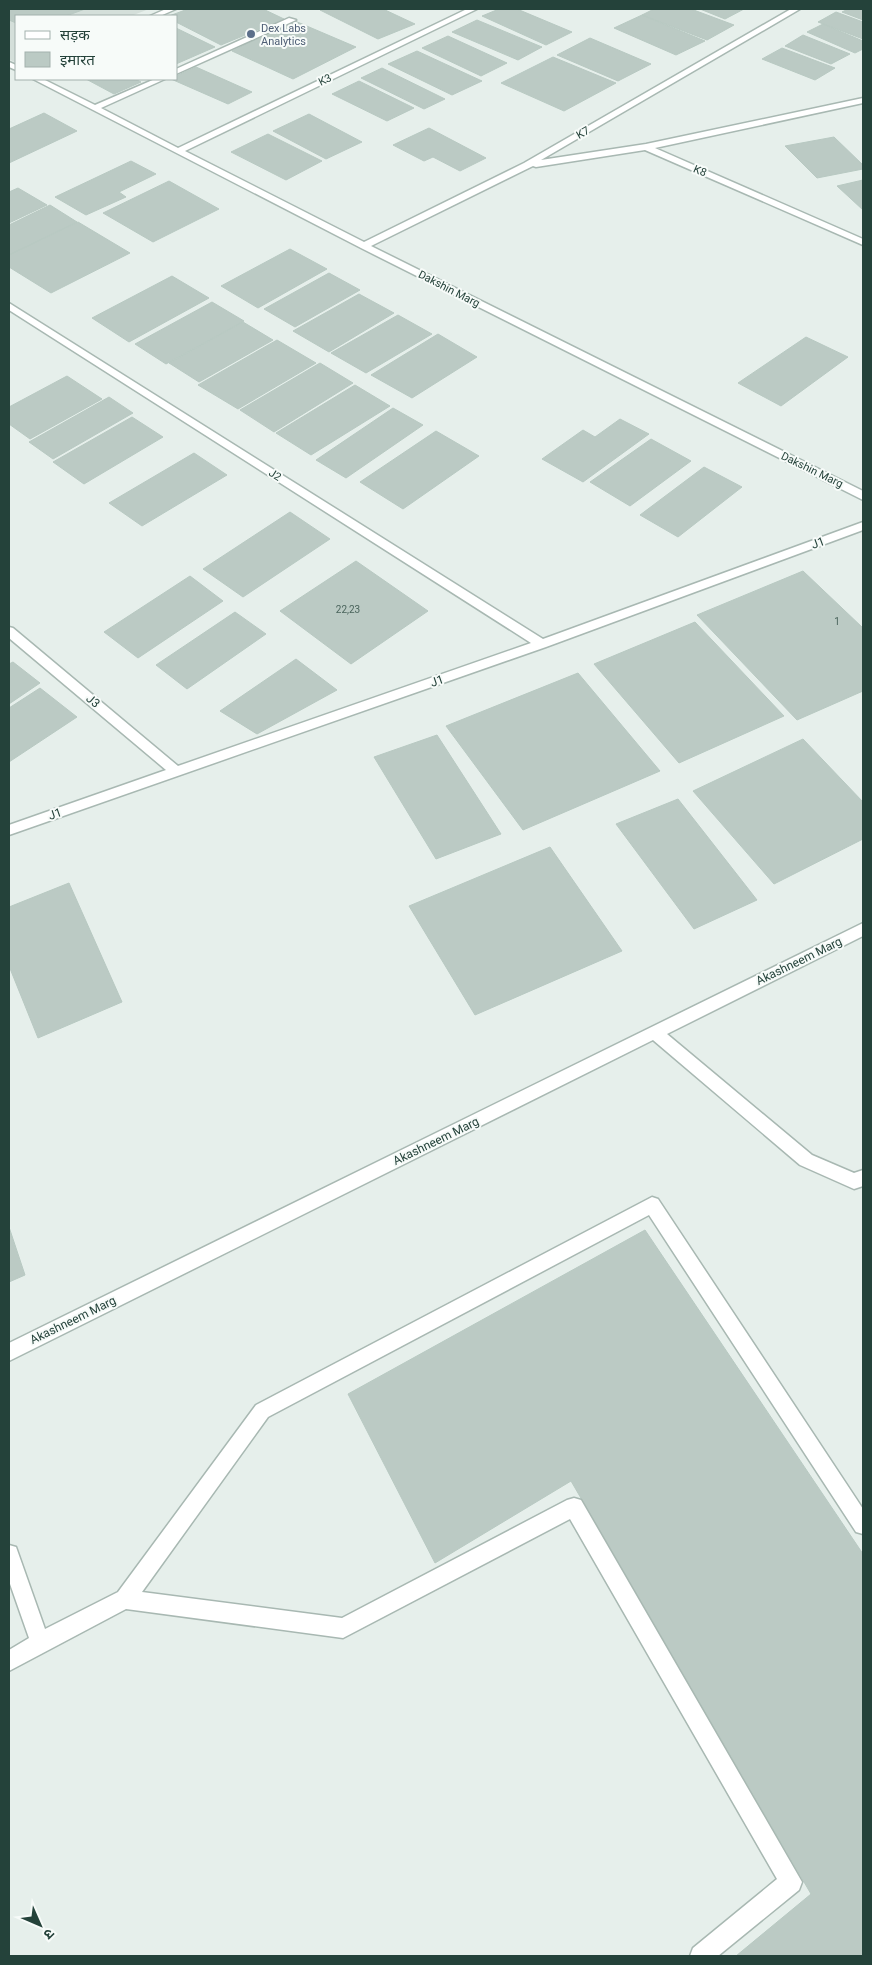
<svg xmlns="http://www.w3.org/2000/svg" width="872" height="1965" font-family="Roboto,'Noto Sans Devanagari',sans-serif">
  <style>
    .built { fill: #d4dfda }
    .building { fill: #bbcac4; stroke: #b8c9c2 }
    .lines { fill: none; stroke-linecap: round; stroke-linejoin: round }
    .minor-casing { stroke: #a8b8b2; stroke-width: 3 }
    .minor { fill: #fff; fill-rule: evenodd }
    .service-dot { fill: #5c6f8a; stroke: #f7fbf9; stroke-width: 2 }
    .labels { text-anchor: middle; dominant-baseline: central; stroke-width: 4; stroke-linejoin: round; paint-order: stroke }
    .number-label { font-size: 10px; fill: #4a645c }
    .far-service-label { font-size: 11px; fill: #4e5e75; stroke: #f7fbf9; text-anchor: start }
    .far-street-label { font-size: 11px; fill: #24423a; stroke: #f7fbf9 }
    .street-label { font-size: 12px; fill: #24423a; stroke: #f7fbf9 }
  </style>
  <rect width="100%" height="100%" fill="#e6efeb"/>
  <path class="built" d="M 9,9 L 149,9 L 131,16 L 16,16 L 16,63 L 9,59 Z"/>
  <path class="building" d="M 9,9 L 85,9 L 66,16 L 16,16 L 16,23 L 9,20 Z
    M 188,9 L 263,9 L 284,19 L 221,45 L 176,22 L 176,16 L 169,16 Z
    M 324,9 L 383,9 L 415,24 L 378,39 L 320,10 Z
    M 499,9 L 517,9 L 572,32 L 546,45 L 482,16 Z
    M 654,9 L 691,9 L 734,25 L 707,40 L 642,15 Z
    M 700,9 L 744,9 L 725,19 Z
    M 848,9 L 863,9 L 863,20 L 842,12 Z
    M 836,12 L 863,22 L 863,39 L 818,22 Z
    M 642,15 L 705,41 L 676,55 L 614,28 Z
    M 477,20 L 542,47 L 518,60 L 452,32 Z
    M 295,21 L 356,47 L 293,79 L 232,51 Z
    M 823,24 L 863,41 L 863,49 L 855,53 L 807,32 Z
    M 176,28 L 215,47 L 176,64 Z
    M 803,35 L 850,54 L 831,64 L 785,46 Z
    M 448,36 L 507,63 L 481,76 L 422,48 Z
    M 590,38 L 651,64 L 618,81 L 557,55 Z
    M 782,48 L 835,68 L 815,80 L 762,59 Z
    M 417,51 L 482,81 L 452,95 L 388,64 Z
    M 553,57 L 616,83 L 564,111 L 501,83 Z
    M 196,67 L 252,92 L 228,104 L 171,79 L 176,79 L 176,76 Z
    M 382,68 L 445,99 L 424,109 L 361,78 Z
    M 86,79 L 135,79 L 141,82 L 114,94 Z
    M 359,81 L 414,108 L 387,121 L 332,94 Z
    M 44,113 L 77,131 L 9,163 L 9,129 Z
    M 309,114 L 362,142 L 326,159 L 273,131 Z
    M 429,128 L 486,158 L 460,171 L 433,157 L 424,161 L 393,145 Z
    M 268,134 L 322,161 L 286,180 L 231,152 Z
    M 834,137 L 863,165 L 863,169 L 817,178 L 785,146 Z
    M 131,161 L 156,174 L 119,192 L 126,197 L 86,215 L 55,197 Z
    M 863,180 L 863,210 L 837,186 Z
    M 169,181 L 219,209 L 153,242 L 103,213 Z
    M 18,188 L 47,205 L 9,223 L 9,192 Z
    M 50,205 L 77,222 L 9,255 L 9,225 Z
    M 78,222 L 130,253 L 51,293 L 9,267 L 9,255 Z
    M 290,249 L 327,269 L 258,308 L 221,286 Z
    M 329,273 L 360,290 L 295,327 L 264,309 Z
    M 172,276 L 209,298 L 129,342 L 92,318 Z
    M 359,294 L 394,313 L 329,352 L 293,331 Z
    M 212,302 L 244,321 L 166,364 L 135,344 Z
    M 398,315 L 432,334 L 366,373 L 331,353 Z
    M 243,322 L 273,340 L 199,382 L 169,363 Z
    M 438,334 L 477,357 L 412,398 L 371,375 Z
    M 806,337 L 848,357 L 781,406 L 738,383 Z
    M 277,340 L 316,363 L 238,409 L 198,385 Z
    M 320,363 L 353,383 L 274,432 L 240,410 Z
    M 67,376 L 102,399 L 30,439 L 9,424 L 9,407 Z
    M 355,385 L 390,406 L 311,455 L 276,433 Z
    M 109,397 L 133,413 L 53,459 L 29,442 Z
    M 393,408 L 423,425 L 346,478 L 316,460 Z
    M 132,417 L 163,437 L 84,484 L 53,462 Z
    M 620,419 L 649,434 L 583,482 L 542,459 L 583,430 L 595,437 Z
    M 436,431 L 479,456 L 403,509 L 360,482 Z
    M 651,439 L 691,461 L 630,506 L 590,482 Z
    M 194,453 L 227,475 L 142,526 L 109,503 Z
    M 704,467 L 742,487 L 678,537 L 640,515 Z
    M 290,512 L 330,539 L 243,597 L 203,569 Z
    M 356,561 L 428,611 L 351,664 L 280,611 Z
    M 803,571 L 863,628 L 863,691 L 797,720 L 697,615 Z
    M 190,576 L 223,601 L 138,658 L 104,632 Z
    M 235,612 L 266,634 L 187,689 L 156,665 Z
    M 695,622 L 784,716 L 679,763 L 594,664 Z
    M 296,659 L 337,690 L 257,734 L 220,711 Z
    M 13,662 L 40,683 L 9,704 L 9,664 Z
    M 578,673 L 660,771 L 523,830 L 446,726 Z
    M 40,688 L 77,717 L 9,762 L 9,708 Z
    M 437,735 L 501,834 L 436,859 L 374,757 Z
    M 803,739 L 863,802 L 863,839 L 774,884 L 693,791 Z
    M 678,799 L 757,900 L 694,929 L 616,824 Z
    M 550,847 L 622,951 L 475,1015 L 409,906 Z
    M 69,883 L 122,1002 L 38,1038 L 9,966 L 9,907 Z
    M 9,1227 L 25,1275 L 9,1282 Z
    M 645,1230 L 863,1554 L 863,1956 L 736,1956 L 811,1894 L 571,1481 L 435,1563 L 348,1394 Z"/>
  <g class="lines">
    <g class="minor-casing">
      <path id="minor" d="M 166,9 L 176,9 L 160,16 L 150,16 Z
        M 467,9 L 477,9 L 185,151 L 364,242 L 524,163 L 791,9 L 800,9 L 541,160 L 646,144 L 863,98 L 863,103 L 655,148 L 863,239 L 863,245 L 645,150 L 536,167 L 533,166 L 371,246 L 863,491 L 863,500 L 361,248 L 33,79 L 43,79 L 95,105 L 155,79 L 165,79 L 101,108 L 178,148 Z
        M 289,18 L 296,20 L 176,74 L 176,69 Z
        M 9,62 L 16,65 L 16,70 L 9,67 Z
        M 9,303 L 543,639 L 863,522 L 863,530 L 546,647 L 9,835 L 9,825 L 166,770 L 9,638 L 9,627 L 13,628 L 178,766 L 531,643 L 9,310 Z
        M 863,923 L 863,936 L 667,1034 L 812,1155 L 854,1173 L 863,1170 L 863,1186 L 854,1189 L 800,1165 L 653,1040 L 9,1361 L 9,1343 Z
        M 652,1197 L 658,1199 L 863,1509 L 863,1534 L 856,1532 L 649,1215 L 268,1417 L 142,1592 L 342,1618 L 567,1500 L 574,1498 L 581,1500 L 802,1882 L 799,1890 L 718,1956 L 690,1956 L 693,1948 L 777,1879 L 570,1519 L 343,1638 L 126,1609 L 9,1671 L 9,1650 L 29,1638 L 9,1581 L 9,1545 L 16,1547 L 45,1629 L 118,1592 L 256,1405 Z"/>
    </g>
    <use href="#minor" class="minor"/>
  </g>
  <circle class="service-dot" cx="251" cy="34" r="5"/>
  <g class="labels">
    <g class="number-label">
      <text x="348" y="609">22,23</text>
      <text x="837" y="621">1</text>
    </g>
    <g class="far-service-label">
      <text x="261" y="28">Dex Labs<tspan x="261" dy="13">Analytics</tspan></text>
    </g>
    <g class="far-street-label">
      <text transform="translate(325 80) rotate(-26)">K3</text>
      <text transform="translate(583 133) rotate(-30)">K7</text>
      <text transform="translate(700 171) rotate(23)">K8</text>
      <text transform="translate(449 289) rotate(27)">Dakshin Marg</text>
      <text transform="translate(812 470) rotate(26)">Dakshin Marg</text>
      <text transform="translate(275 475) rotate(32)">J2</text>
    </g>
    <g class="street-label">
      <text transform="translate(818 543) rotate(-20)">J1</text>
      <text transform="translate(437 681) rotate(-19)">J1</text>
      <text transform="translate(93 701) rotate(40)">J3</text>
      <text transform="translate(55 814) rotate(-19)">J1</text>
      <text transform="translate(799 961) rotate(-26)">Akashneem Marg</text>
      <text transform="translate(436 1141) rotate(-26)">Akashneem Marg</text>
      <text transform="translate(73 1320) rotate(-26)">Akashneem Marg</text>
    </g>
  </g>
  <rect width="872" height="1965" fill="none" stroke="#24423a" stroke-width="20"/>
  <rect x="15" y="15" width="162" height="65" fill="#f7fbf9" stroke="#a3b1ad"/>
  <rect x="25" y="31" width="25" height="8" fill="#ffffff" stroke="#a3b1ad"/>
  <text x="60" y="40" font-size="15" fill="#24423a">सड़क</text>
  <rect x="25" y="52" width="25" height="15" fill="#bbcac4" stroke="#a3b1ad"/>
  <text x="60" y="65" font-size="15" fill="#24423a">इमारत</text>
  <g transform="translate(40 1925) rotate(135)" stroke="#f7fbf9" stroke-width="4" paint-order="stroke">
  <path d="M0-4L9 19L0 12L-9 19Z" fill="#24423a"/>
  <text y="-8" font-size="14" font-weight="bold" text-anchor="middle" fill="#24423a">उ</text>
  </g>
</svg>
